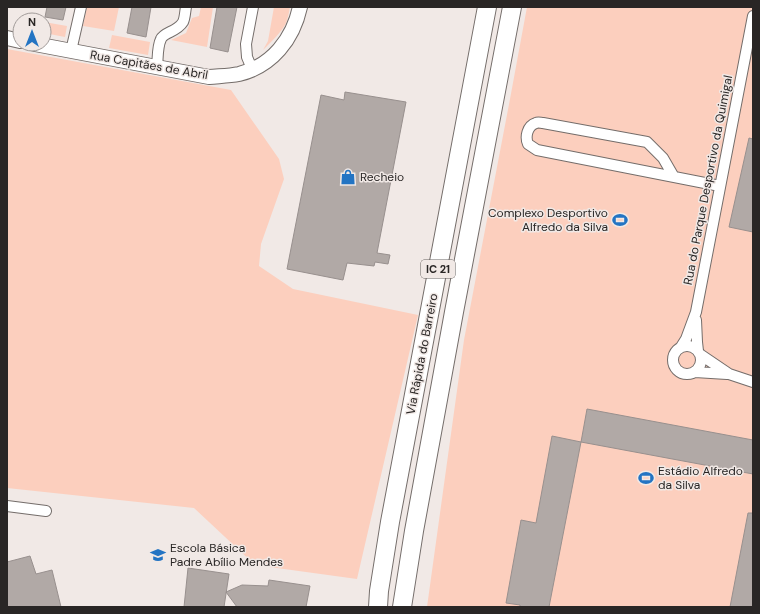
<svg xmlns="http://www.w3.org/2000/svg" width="760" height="614" font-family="'DM Sans',sans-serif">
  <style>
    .green { fill: #fccfbe }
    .building { fill: #b1a9a6; stroke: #98908e }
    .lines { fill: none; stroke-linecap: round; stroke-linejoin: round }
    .street-casing { stroke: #746d6a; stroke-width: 12 }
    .secondary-casing { stroke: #746d6a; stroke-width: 16 }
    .highway-casing { stroke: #746d6a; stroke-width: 20 }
    .street { stroke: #fff; stroke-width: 10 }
    .secondary { stroke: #fff; stroke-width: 14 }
    .highway { stroke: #fff; stroke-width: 18 }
    .labels { text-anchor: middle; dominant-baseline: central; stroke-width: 3; stroke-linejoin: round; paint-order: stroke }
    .shield { fill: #f1e9e6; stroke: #65605f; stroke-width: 1 }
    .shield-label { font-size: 11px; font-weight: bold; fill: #292625 }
    .street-label { font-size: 12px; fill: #292625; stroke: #f1e9e6 }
    .poi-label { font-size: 12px; fill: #292625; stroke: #f1e9e6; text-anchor: start }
  </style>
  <rect width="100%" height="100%" fill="#f1e9e6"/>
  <path class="green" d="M 87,7 L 119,7 L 114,31 L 83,26 Z
    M 201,7 L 213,7 L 207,47 L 171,40 L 186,33 L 192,18 L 199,16 Z
    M 274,7 L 290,7 C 289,12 288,18 286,23 C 281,33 271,42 263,50 L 268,41 Z
    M 527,7 L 753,7 L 753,607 L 427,607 L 464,340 L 510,99 Z
    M 44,22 L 67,26 L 65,37 L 44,33 Z
    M 112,35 L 150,42 L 148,55 L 109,48 Z
    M 7,49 L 231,90 L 279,159 L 284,179 L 261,244 L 259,266 L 293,289 L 418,315 L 357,579 L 255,565 L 194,508 L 7,488 Z"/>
  <path class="building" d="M 47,7 L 66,7 L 63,20 L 45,17 Z
    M 132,7 L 151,7 L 146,37 L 127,33 Z
    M 217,7 L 237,7 L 228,52 L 210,48 Z
    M 345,92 L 406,102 L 377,253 L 390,255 L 388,264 L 375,262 L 374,266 L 347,263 L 343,280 L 287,269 L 321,95 L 344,100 Z
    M 749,138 L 753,139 L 753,232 L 729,227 Z
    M 587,409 L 753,440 L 753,474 L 581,442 Z
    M 552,436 L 581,442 L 549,607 L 520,607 L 520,605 L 506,603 L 521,520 L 536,523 Z
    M 748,513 L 753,513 L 753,607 L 730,607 Z
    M 30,556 L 36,574 L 52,570 L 61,607 L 7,607 L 7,562 Z
    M 188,568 L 229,574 L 224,607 L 184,607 Z
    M 269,580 L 310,586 L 306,607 L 237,607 L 226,592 L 242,585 L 268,586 Z"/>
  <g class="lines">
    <g class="street-casing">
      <path id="street" d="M 71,51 L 81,7
        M 157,67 C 158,59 157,47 161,39 C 164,32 177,32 183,22 C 185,18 185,12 186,7
        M 252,69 L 247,57 L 246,44 L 253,7
        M 674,177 L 663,158 L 647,142 L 543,123 C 541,123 538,122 536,123 C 527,126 525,137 528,144 L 537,150 L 720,186
        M 696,320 L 697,342 L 698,351
        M673 360a14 14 0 1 1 28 0a14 14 0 1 1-28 0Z
        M 681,347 L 686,339 L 696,312 L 753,16
        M 701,355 L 729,374 L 753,382
        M 695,372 L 727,374
        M 7,506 L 46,511"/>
    </g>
    <g class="secondary-casing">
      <path id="secondary" d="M 7,38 L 20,41
        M 35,44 L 209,77 C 219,76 229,76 239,74 C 272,66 293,39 300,7"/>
    </g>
    <g class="highway-casing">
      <path id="highway" d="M 378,607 L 379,591 L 390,522 L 487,7
        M 402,607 L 414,531 L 454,312 L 512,7"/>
    </g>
    <use href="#street" class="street"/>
    <use href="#secondary" class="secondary"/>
    <use href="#highway" class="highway"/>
  </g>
  <defs>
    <g id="shop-bare" transform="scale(1.2)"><path d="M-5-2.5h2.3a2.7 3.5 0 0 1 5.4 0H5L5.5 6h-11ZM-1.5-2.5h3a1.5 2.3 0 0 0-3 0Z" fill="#2374c3" stroke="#f1e9e6" stroke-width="2.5" paint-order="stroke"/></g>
    <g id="stadium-bare" transform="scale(1.2)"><path d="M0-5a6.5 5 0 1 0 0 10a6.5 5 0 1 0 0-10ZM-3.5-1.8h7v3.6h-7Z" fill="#2374c3" stroke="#f1e9e6" stroke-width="2.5" paint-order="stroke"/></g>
    <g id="school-bare" transform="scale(1.2)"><path d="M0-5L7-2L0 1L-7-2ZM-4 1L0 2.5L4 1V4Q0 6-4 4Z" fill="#2374c3" stroke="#f1e9e6" stroke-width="2.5" paint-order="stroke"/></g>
  </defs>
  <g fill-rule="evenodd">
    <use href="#shop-bare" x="348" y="177"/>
    <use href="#stadium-bare" x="620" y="220"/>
    <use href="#stadium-bare" x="646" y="478"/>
    <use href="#school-bare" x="158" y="555"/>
  </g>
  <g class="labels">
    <rect class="shield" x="421" y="260" width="34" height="18" rx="3"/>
    <g class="shield-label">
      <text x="438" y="269">IC 21</text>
    </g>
    <g class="street-label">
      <text transform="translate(149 65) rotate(10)">Rua Capitães de Abril</text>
      <text transform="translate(708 180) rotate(-79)">Rua do Parque Desportivo da Quimigal</text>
      <text transform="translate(422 354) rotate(-79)">Via Rápida do Barreiro</text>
    </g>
    <g class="poi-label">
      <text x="360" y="177">Recheio</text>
      <text x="608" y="213" text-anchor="end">Complexo Desportivo<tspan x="608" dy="14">Alfredo da Silva</tspan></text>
      <text x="658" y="471">Estádio Alfredo<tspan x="658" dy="14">da Silva</tspan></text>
      <text x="170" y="548">Escola Básica<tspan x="170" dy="14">Padre Abílio Mendes</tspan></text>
    </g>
  </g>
  <rect width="760" height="614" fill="none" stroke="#292625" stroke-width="16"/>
  <g transform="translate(32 32)"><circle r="19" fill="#f1e9e6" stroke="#a19b99"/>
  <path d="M0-3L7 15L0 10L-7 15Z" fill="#2374c3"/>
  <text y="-6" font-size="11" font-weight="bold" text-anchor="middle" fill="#292625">N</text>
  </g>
</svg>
